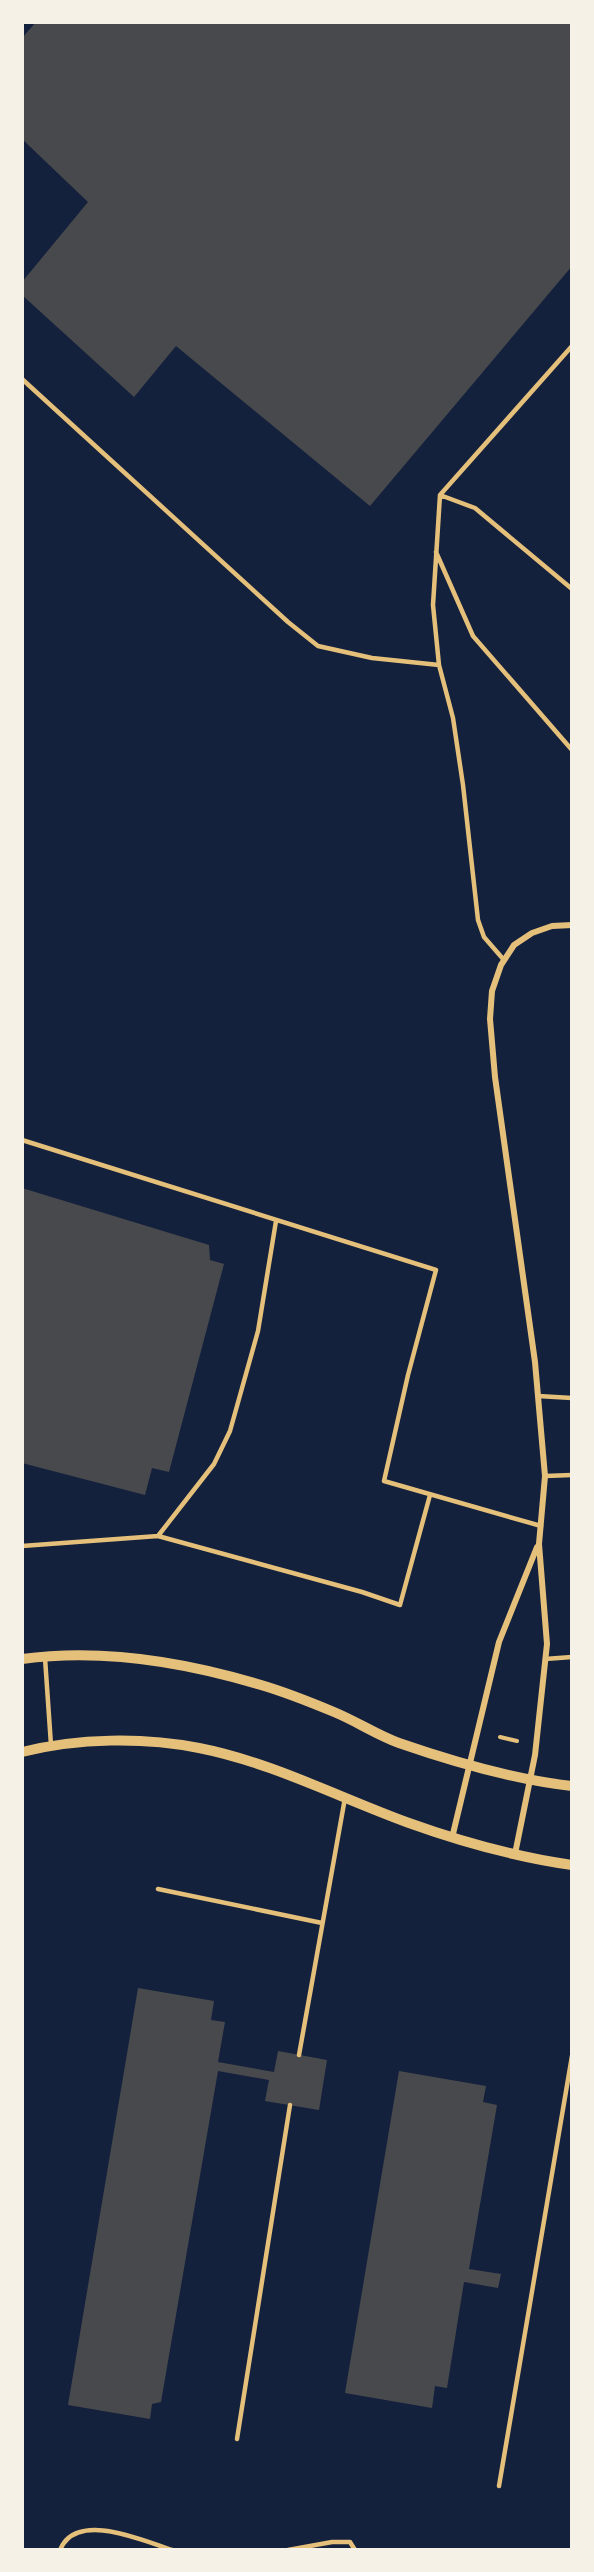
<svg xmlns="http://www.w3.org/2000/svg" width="594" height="2572" font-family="'DM Sans',sans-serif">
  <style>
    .building { fill: #48494c }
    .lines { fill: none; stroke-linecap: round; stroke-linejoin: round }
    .path { stroke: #e5c07b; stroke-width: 4 }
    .service { stroke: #e5c07b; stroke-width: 4.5 }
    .minor { stroke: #e5c07b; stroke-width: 6 }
    .tertiary { stroke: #e5c07b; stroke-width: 10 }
  </style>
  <rect width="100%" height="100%" fill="#14213d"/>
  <path class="building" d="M 36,22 L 572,22 L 572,266 L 370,506 L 176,346 L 134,397 L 22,295 L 22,282 L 88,202 L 22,139 L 22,38 Z
    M 22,1188 L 209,1245 L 210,1260 L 224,1264 L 169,1472 L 152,1468 L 145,1495 L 22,1463 Z
    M 138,1988 L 214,2001 L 211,2020 L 225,2022 L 218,2062 L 274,2072 L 278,2051 L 327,2060 L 319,2110 L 265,2101 L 269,2080 L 218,2071 L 161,2402 L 152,2404 L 150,2419 L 68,2405 Z
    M 399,2071 L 486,2086 L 483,2102 L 497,2105 L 469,2269 L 501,2274 L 498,2288 L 464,2282 L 447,2388 L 435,2386 L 432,2408 L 345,2393 Z"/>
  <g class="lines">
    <path class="path" d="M 500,1737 L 517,1741"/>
    <path class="service" d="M 22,379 L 288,622 L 318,646 L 372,658 L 439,665
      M 440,495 L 475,508 L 572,589
      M 436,552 L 473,636 L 572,750
      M 504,960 L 484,937 L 478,920 L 463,785 L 453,718 L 439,665 L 433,605 L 440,495 L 572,346
      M 22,1140 L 436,1270 L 408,1375 L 384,1481 L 541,1526
      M 538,1396 L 572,1398
      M 545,1476 L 572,1475
      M 158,1536 L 214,1464 L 230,1431 L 258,1331 L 276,1221
      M 22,1546 L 158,1536 L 362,1592 L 400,1605 L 430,1495
      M 45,1658 L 51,1745
      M 545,1659 L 572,1657
      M 158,1889 L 322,1923
      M 299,2055 L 345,1798
      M 237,2439 L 290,2105
      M 499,2486 L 572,2056
      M 60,2550 C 76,2510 144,2541 172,2550
      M 288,2550 L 332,2542 L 350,2542 L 355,2550"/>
    <path class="minor" d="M 452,1838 L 499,1642 L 537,1547
      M 515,1854 L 535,1755 L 547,1644 L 539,1544 L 545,1476 L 535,1362 L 495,1077 L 490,1019 L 492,991 L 501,965 L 514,945 L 532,933 L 552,926 L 572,925"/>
    <path class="tertiary" d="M 22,1659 C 102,1648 185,1662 261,1685 C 285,1692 310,1702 334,1712 C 356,1721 377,1735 399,1743 C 451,1761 518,1780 572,1786
      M 22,1752 C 78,1738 143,1737 199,1748 C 271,1762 340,1798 409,1823 C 462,1842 516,1857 572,1865"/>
  </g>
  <rect width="594" height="2572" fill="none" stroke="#f6f1e7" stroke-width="48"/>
</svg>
